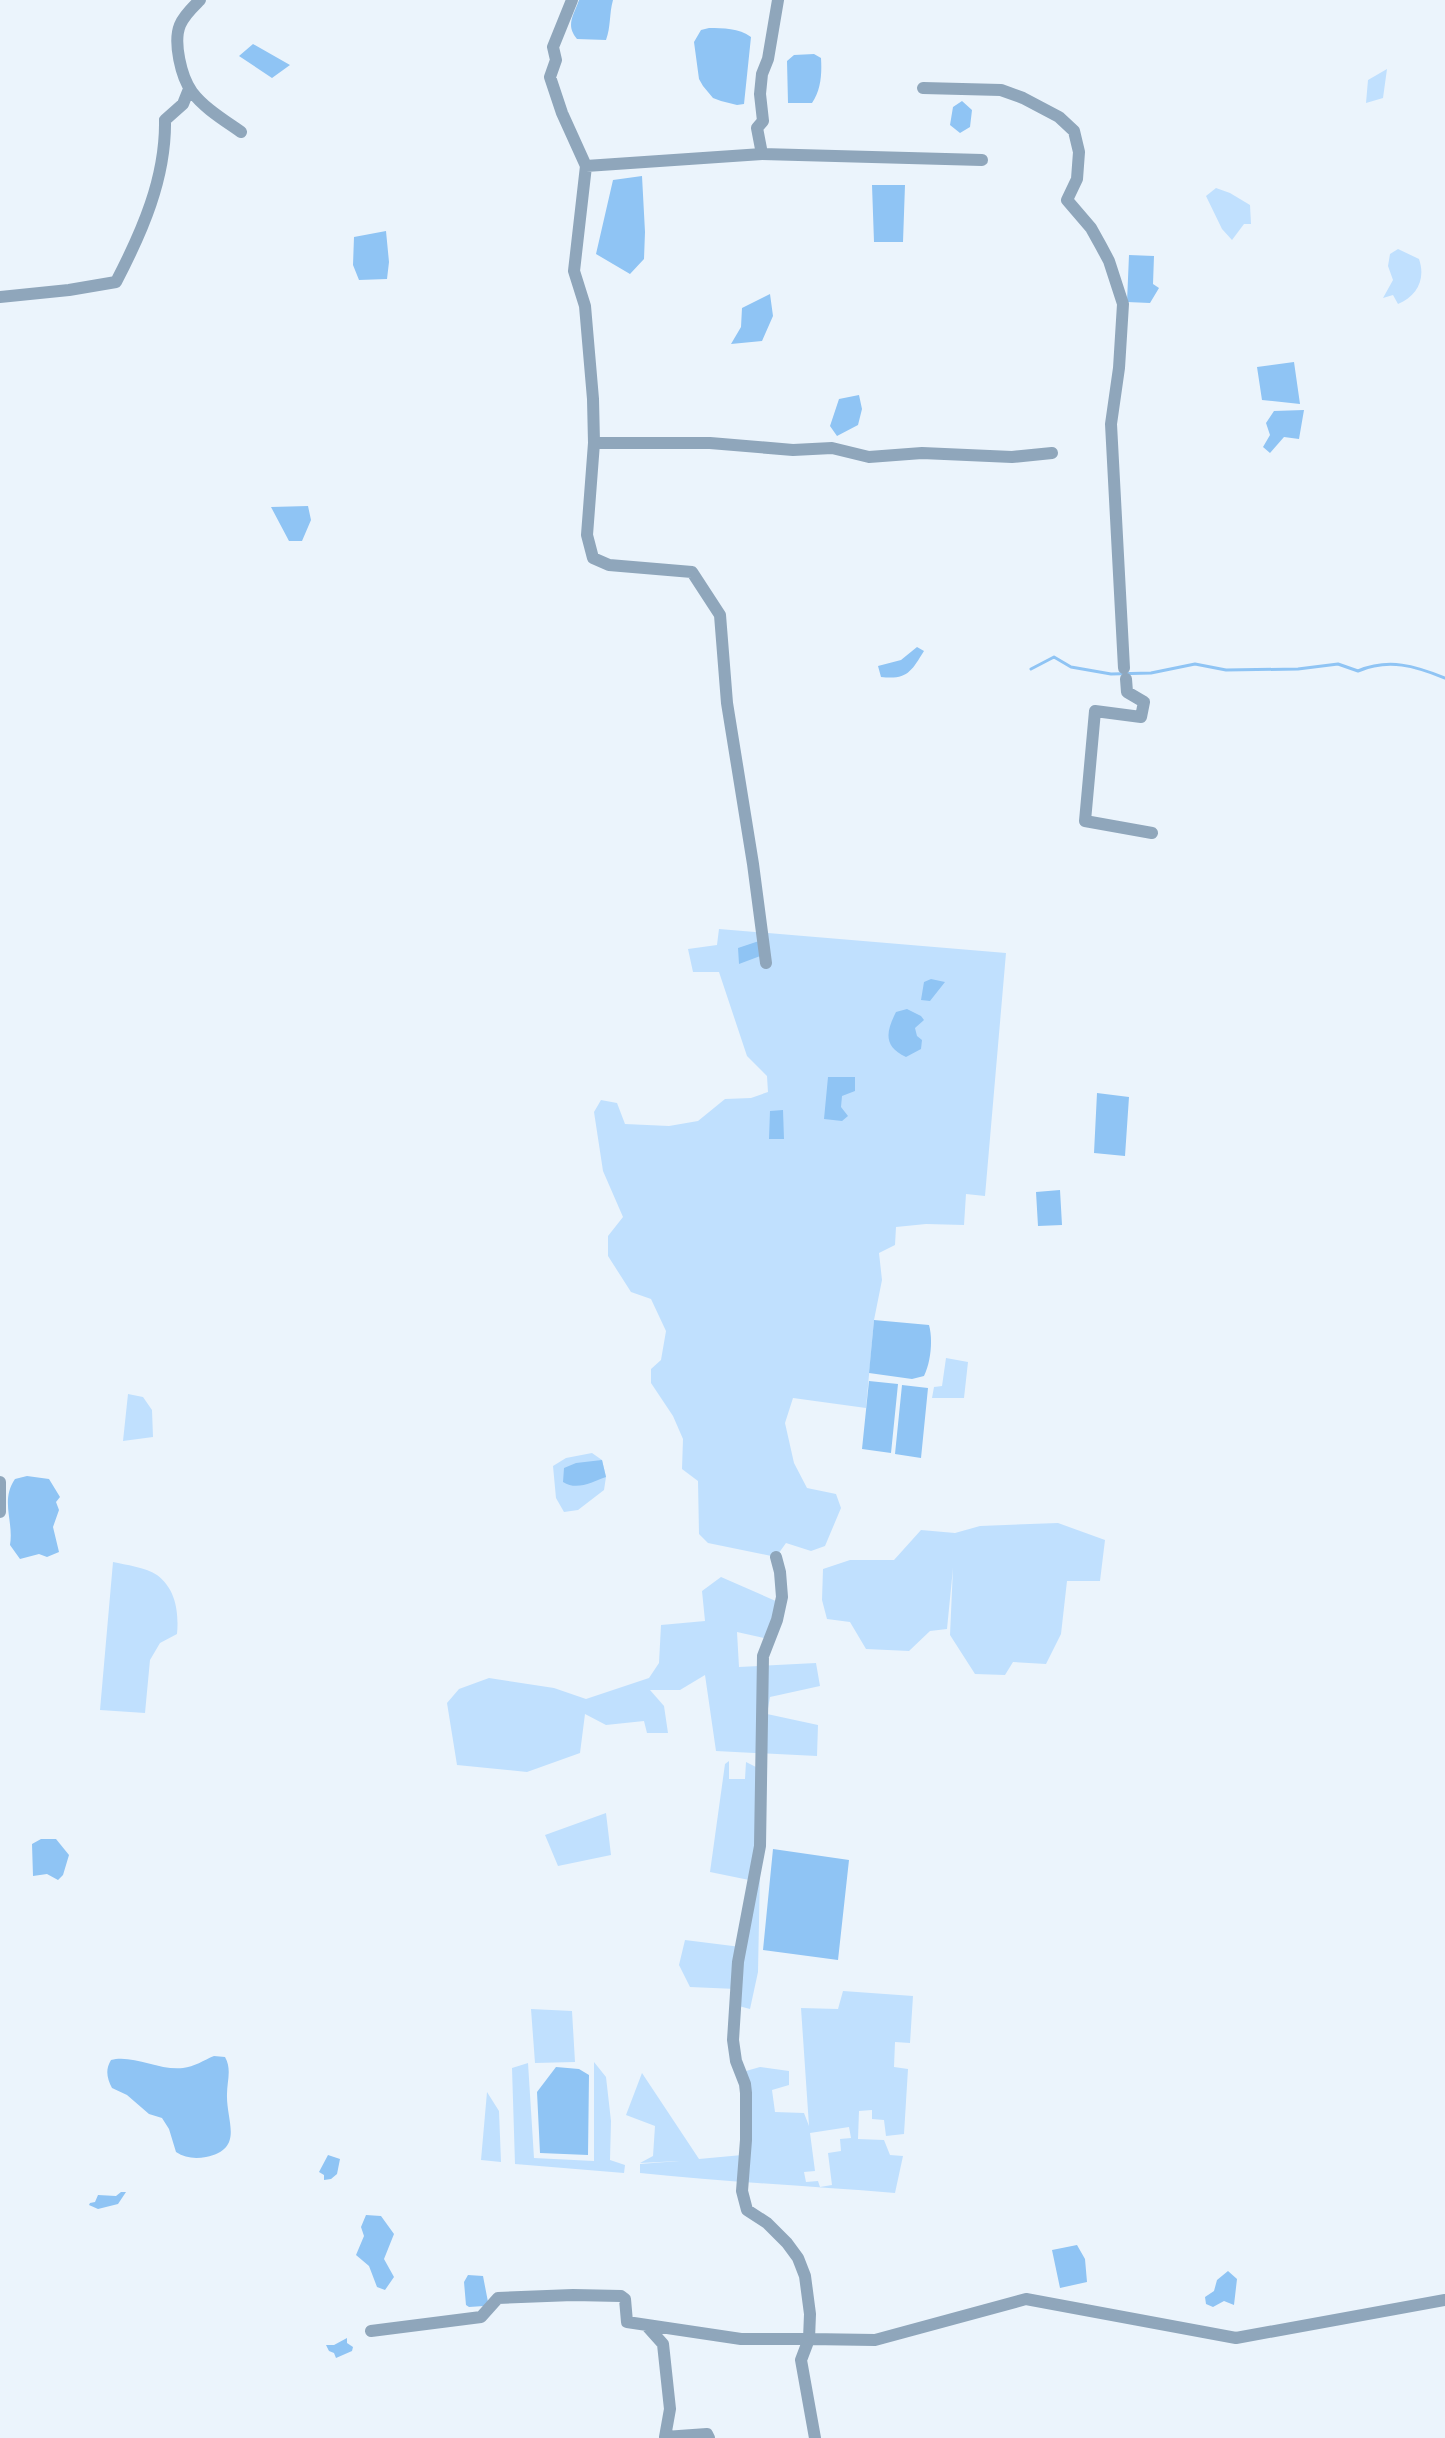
<svg xmlns="http://www.w3.org/2000/svg" width="1445" height="2438" font-family="'DejaVu Sans',sans-serif">
  <style>
    .green { fill: #c0e0fe; fill-rule: evenodd }
    .water { fill: #8fc4f4 }
    .lines { fill: none; stroke-linecap: round; stroke-linejoin: round }
    .stream { stroke: #8fc4f4; stroke-width: 3 }
    .minor { stroke: #8fa6bb; stroke-width: 12 }
  </style>
  <rect width="100%" height="100%" fill="#ebf4fc"/>
  <path class="green" d="M 1387,69 L 1383,98 L 1366,103 L 1368,80 Z
    M 1216,188 L 1230,193 L 1250,205 L 1251,224 L 1244,224 L 1232,240 L 1222,229 L 1206,196 Z
    M 1398,249 L 1419,259 C 1426,279 1417,296 1398,304 L 1393,295 L 1383,298 L 1393,280 L 1388,266 L 1390,254 Z
    M 719,929 L 1006,953 L 985,1196 L 966,1194 L 964,1225 L 926,1224 L 896,1227 L 895,1245 L 879,1253 L 882,1280 L 874,1320 L 866,1408 L 793,1398 L 785,1423 L 794,1463 L 807,1488 L 836,1494 L 841,1508 L 825,1546 L 811,1551 L 786,1543 L 776,1557 L 708,1543 L 699,1534 L 698,1481 L 682,1469 L 683,1439 L 673,1416 L 651,1383 L 651,1369 L 661,1360 L 666,1331 L 651,1299 L 631,1292 L 608,1256 L 608,1236 L 623,1217 L 603,1171 L 594,1112 L 601,1100 L 617,1103 L 625,1124 L 669,1126 L 698,1121 L 725,1099 L 751,1098 L 768,1092 L 767,1076 L 747,1056 L 719,972 L 693,972 L 688,949 L 717,945 Z
    M 946,1358 L 968,1362 L 964,1398 L 932,1398 L 934,1387 L 942,1386 Z
    M 128,1394 L 143,1397 L 152,1410 L 153,1437 L 123,1441 Z
    M 592,1453 L 602,1460 L 606,1477 L 604,1490 L 578,1510 L 564,1512 L 556,1498 L 553,1466 L 566,1458 Z
    M 1058,1523 L 1105,1540 L 1100,1581 L 1067,1581 L 1061,1634 L 1046,1664 L 1013,1662 L 1005,1675 L 975,1674 L 950,1635 L 953,1568 L 947,1629 L 930,1631 L 909,1651 L 866,1649 L 850,1622 L 827,1619 L 822,1600 L 823,1569 L 850,1560 L 894,1560 L 921,1530 L 955,1533 L 980,1526 Z
    M 113,1562 C 126,1565 145,1567 157,1575 C 176,1589 179,1613 177,1634 L 160,1643 L 150,1660 L 145,1713 L 100,1710 Z
    M 721,1577 L 778,1602 L 768,1639 L 737,1632 L 739,1667 L 816,1663 L 820,1686 L 770,1697 L 767,1714 L 818,1725 L 817,1756 L 716,1751 L 705,1675 L 680,1690 L 650,1690 L 664,1706 L 668,1733 L 647,1733 L 644,1721 L 606,1725 L 585,1714 L 580,1753 L 527,1772 L 457,1765 L 447,1703 L 459,1689 L 489,1678 L 554,1688 L 586,1699 L 649,1678 L 659,1663 L 661,1625 L 705,1621 L 702,1591 Z
    M 729,1761 L 729,1779 L 745,1779 L 746,1762 L 762,1770 L 758,1972 L 750,2009 L 735,2005 L 736,1989 L 690,1987 L 679,1965 L 685,1940 L 741,1947 L 754,1881 L 710,1872 L 725,1764 Z
    M 606,1813 L 611,1855 L 558,1866 L 545,1835 Z
    M 843,1991 L 913,1996 L 910,2043 L 895,2042 L 894,2067 L 908,2069 L 904,2134 L 886,2136 L 884,2120 L 872,2119 L 872,2110 L 859,2111 L 858,2139 L 884,2140 L 890,2155 L 903,2156 L 895,2193 C 810,2186 725,2182 640,2173 L 640,2164 L 679,2161 L 640,2163 L 653,2156 L 655,2126 L 626,2115 L 642,2073 L 699,2159 L 742,2155 L 746,2071 L 760,2067 L 789,2071 L 789,2085 L 772,2090 L 775,2112 L 804,2113 L 809,2126 L 801,2008 L 838,2009 ZM 849,2127 L 851,2138 L 840,2139 L 841,2151 L 828,2153 L 832,2185 L 820,2187 L 818,2181 L 806,2182 L 804,2172 L 815,2171 L 810,2133 Z
    M 531,2009 L 572,2011 L 575,2062 L 535,2063 Z
    M 594,2062 L 606,2077 L 611,2121 L 610,2160 L 625,2165 L 624,2173 L 515,2164 L 512,2068 L 528,2063 L 534,2158 L 594,2161 Z
    M 487,2092 L 499,2111 L 501,2162 L 481,2160 Z"/>
  <path class="water" d="M 579,0 L 613,0 C 609,14 611,27 606,40 L 577,39 C 565,25 574,15 579,0 Z
    M 709,28 C 723,28 739,28 751,37 L 744,104 L 737,105 L 721,101 L 713,98 L 703,86 L 699,79 L 694,42 L 701,30 Z
    M 253,44 L 290,65 L 272,78 L 239,56 Z
    M 814,54 L 821,58 C 822,74 821,90 812,103 L 788,103 L 787,61 L 794,55 Z
    M 962,101 L 972,110 L 970,127 L 960,133 L 950,125 L 953,107 Z
    M 642,176 L 645,232 L 644,259 L 630,274 L 596,254 L 613,180 Z
    M 872,185 L 905,185 L 903,242 L 874,242 Z
    M 386,231 L 389,262 L 387,279 L 359,280 L 353,265 L 354,237 Z
    M 1129,255 L 1154,256 L 1153,284 L 1159,288 L 1150,303 L 1127,302 Z
    M 770,294 L 773,316 L 762,341 L 731,344 L 741,327 L 742,308 Z
    M 1294,362 L 1300,404 L 1262,400 L 1257,367 Z
    M 859,395 L 862,409 L 858,425 L 837,436 L 830,426 L 839,399 Z
    M 1304,410 L 1299,439 L 1284,437 L 1270,453 L 1263,447 L 1270,435 L 1266,423 L 1274,411 Z
    M 308,506 L 311,520 L 302,541 L 289,541 L 271,507 Z
    M 917,647 L 924,651 C 911,672 907,680 881,677 L 878,666 L 901,660 Z
    M 762,940 L 763,955 L 739,964 L 738,948 Z
    M 931,979 L 945,982 L 930,1001 L 921,1000 L 924,982 Z
    M 907,1009 L 921,1016 L 924,1020 L 915,1028 L 917,1036 L 922,1040 L 921,1049 L 906,1057 C 883,1046 886,1032 896,1012 Z
    M 828,1077 L 855,1077 L 855,1091 L 842,1096 L 841,1107 L 848,1116 L 842,1121 L 824,1119 Z
    M 1097,1093 L 1129,1097 L 1125,1156 L 1094,1153 Z
    M 783,1110 L 784,1139 L 769,1139 L 770,1111 Z
    M 1060,1190 L 1062,1225 L 1038,1226 L 1036,1192 Z
    M 874,1320 L 929,1325 C 933,1339 931,1362 924,1376 L 912,1379 L 869,1373 Z
    M 869,1381 L 898,1384 L 891,1453 L 862,1449 Z
    M 902,1385 L 928,1388 L 921,1458 L 895,1454 Z
    M 602,1460 L 606,1477 C 592,1482 577,1491 563,1482 L 564,1468 L 576,1463 Z
    M 27,1476 L 49,1479 L 60,1497 L 56,1502 L 59,1510 L 53,1527 L 59,1552 L 47,1557 L 39,1554 L 20,1559 L 10,1545 C 14,1521 0,1501 15,1479 Z
    M 41,1839 L 56,1839 L 69,1855 L 63,1875 L 58,1880 L 47,1874 L 33,1876 L 32,1844 Z
    M 773,1849 L 849,1860 L 838,1960 L 763,1950 Z
    M 214,2056 L 225,2057 C 232,2069 227,2081 227,2094 C 226,2121 245,2149 206,2157 C 195,2159 185,2158 176,2152 L 169,2129 L 162,2118 L 149,2114 L 127,2095 L 112,2088 C 107,2078 105,2070 111,2060 C 132,2054 160,2071 183,2068 C 194,2067 204,2060 214,2056 Z
    M 556,2067 L 579,2069 L 589,2075 L 588,2155 L 540,2153 L 537,2092 Z
    M 328,2155 L 340,2159 L 337,2174 L 331,2179 L 324,2180 L 324,2175 L 319,2172 Z
    M 121,2192 L 126,2192 L 118,2204 L 98,2209 L 89,2205 L 90,2203 L 95,2202 L 98,2195 L 116,2196 Z
    M 366,2215 L 381,2216 L 394,2234 L 384,2259 L 394,2277 L 385,2290 L 377,2287 L 369,2266 L 356,2255 L 364,2236 L 361,2227 Z
    M 1077,2245 L 1085,2259 L 1087,2282 L 1060,2288 L 1052,2250 Z
    M 1228,2271 L 1237,2279 L 1234,2305 L 1224,2301 L 1213,2307 L 1206,2304 L 1205,2297 L 1214,2291 L 1217,2280 Z
    M 468,2275 L 483,2276 L 488,2302 L 484,2306 L 469,2307 L 466,2305 L 464,2282 Z
    M 347,2338 L 347,2343 L 353,2347 L 352,2351 L 336,2358 L 334,2353 L 329,2351 L 326,2345 L 334,2345 Z"/>
  <g class="lines">
    <path class="stream" d="M 1031,669 L 1054,657 L 1071,667 L 1111,674 L 1151,673 L 1195,664 L 1226,670 L 1298,669 L 1338,664 L 1358,671 C 1389,658 1415,666 1445,678"/>
    <path class="minor" d="M 200,0 C 193,7 184,15 180,25 C 173,42 181,77 192,92 C 204,108 224,120 241,132
      M 572,0 L 553,47 L 556,60 L 550,77 L 562,113 L 586,166 L 574,271 L 585,306 L 593,399 L 594,443 L 587,535 L 593,558 L 609,565 L 692,572 L 720,615 L 727,703 L 753,864 L 766,963
      M 923,88 L 1001,90 L 1023,98 L 1059,117 L 1074,131 L 1079,152 L 1077,179 L 1067,200 L 1091,228 L 1101,246 L 1109,261 L 1123,304 L 1119,368 L 1111,424 L 1124,668
      M 762,154 L 757,128 L 763,121 L 760,94 L 762,74 L 768,59 L 778,0
      M 586,166 L 762,154 L 982,160
      M 0,297 L 69,290 L 116,282 C 142,232 166,178 165,120 L 183,104 L 189,89
      M 594,443 L 710,443 L 793,450 L 832,448 L 869,457 L 922,453 L 1012,457 L 1052,453
      M 1126,679 L 1127,692 L 1144,702 L 1141,717 L 1095,711 L 1085,821 L 1152,833
      M 0,1482 L 0,1512
      M 646,2325 L 663,2344 L 670,2409 L 665,2437 L 707,2434 L 709,2438
      M 371,2331 L 481,2317 L 498,2298 L 573,2295 L 621,2296 L 625,2299 L 627,2322 L 741,2339 L 809,2339 L 810,2314 L 805,2276 L 798,2258 L 787,2243 L 767,2223 L 747,2210 L 742,2191 L 746,2140 L 746,2093 L 745,2084 L 736,2061 L 733,2040 L 738,1962 L 760,1846 L 763,1656 L 777,1620 L 782,1597 L 780,1572 L 776,1557
      M 815,2438 L 801,2360 L 809,2339 L 875,2340 L 1026,2299 L 1236,2338 L 1445,2300"/>
  </g>
</svg>
